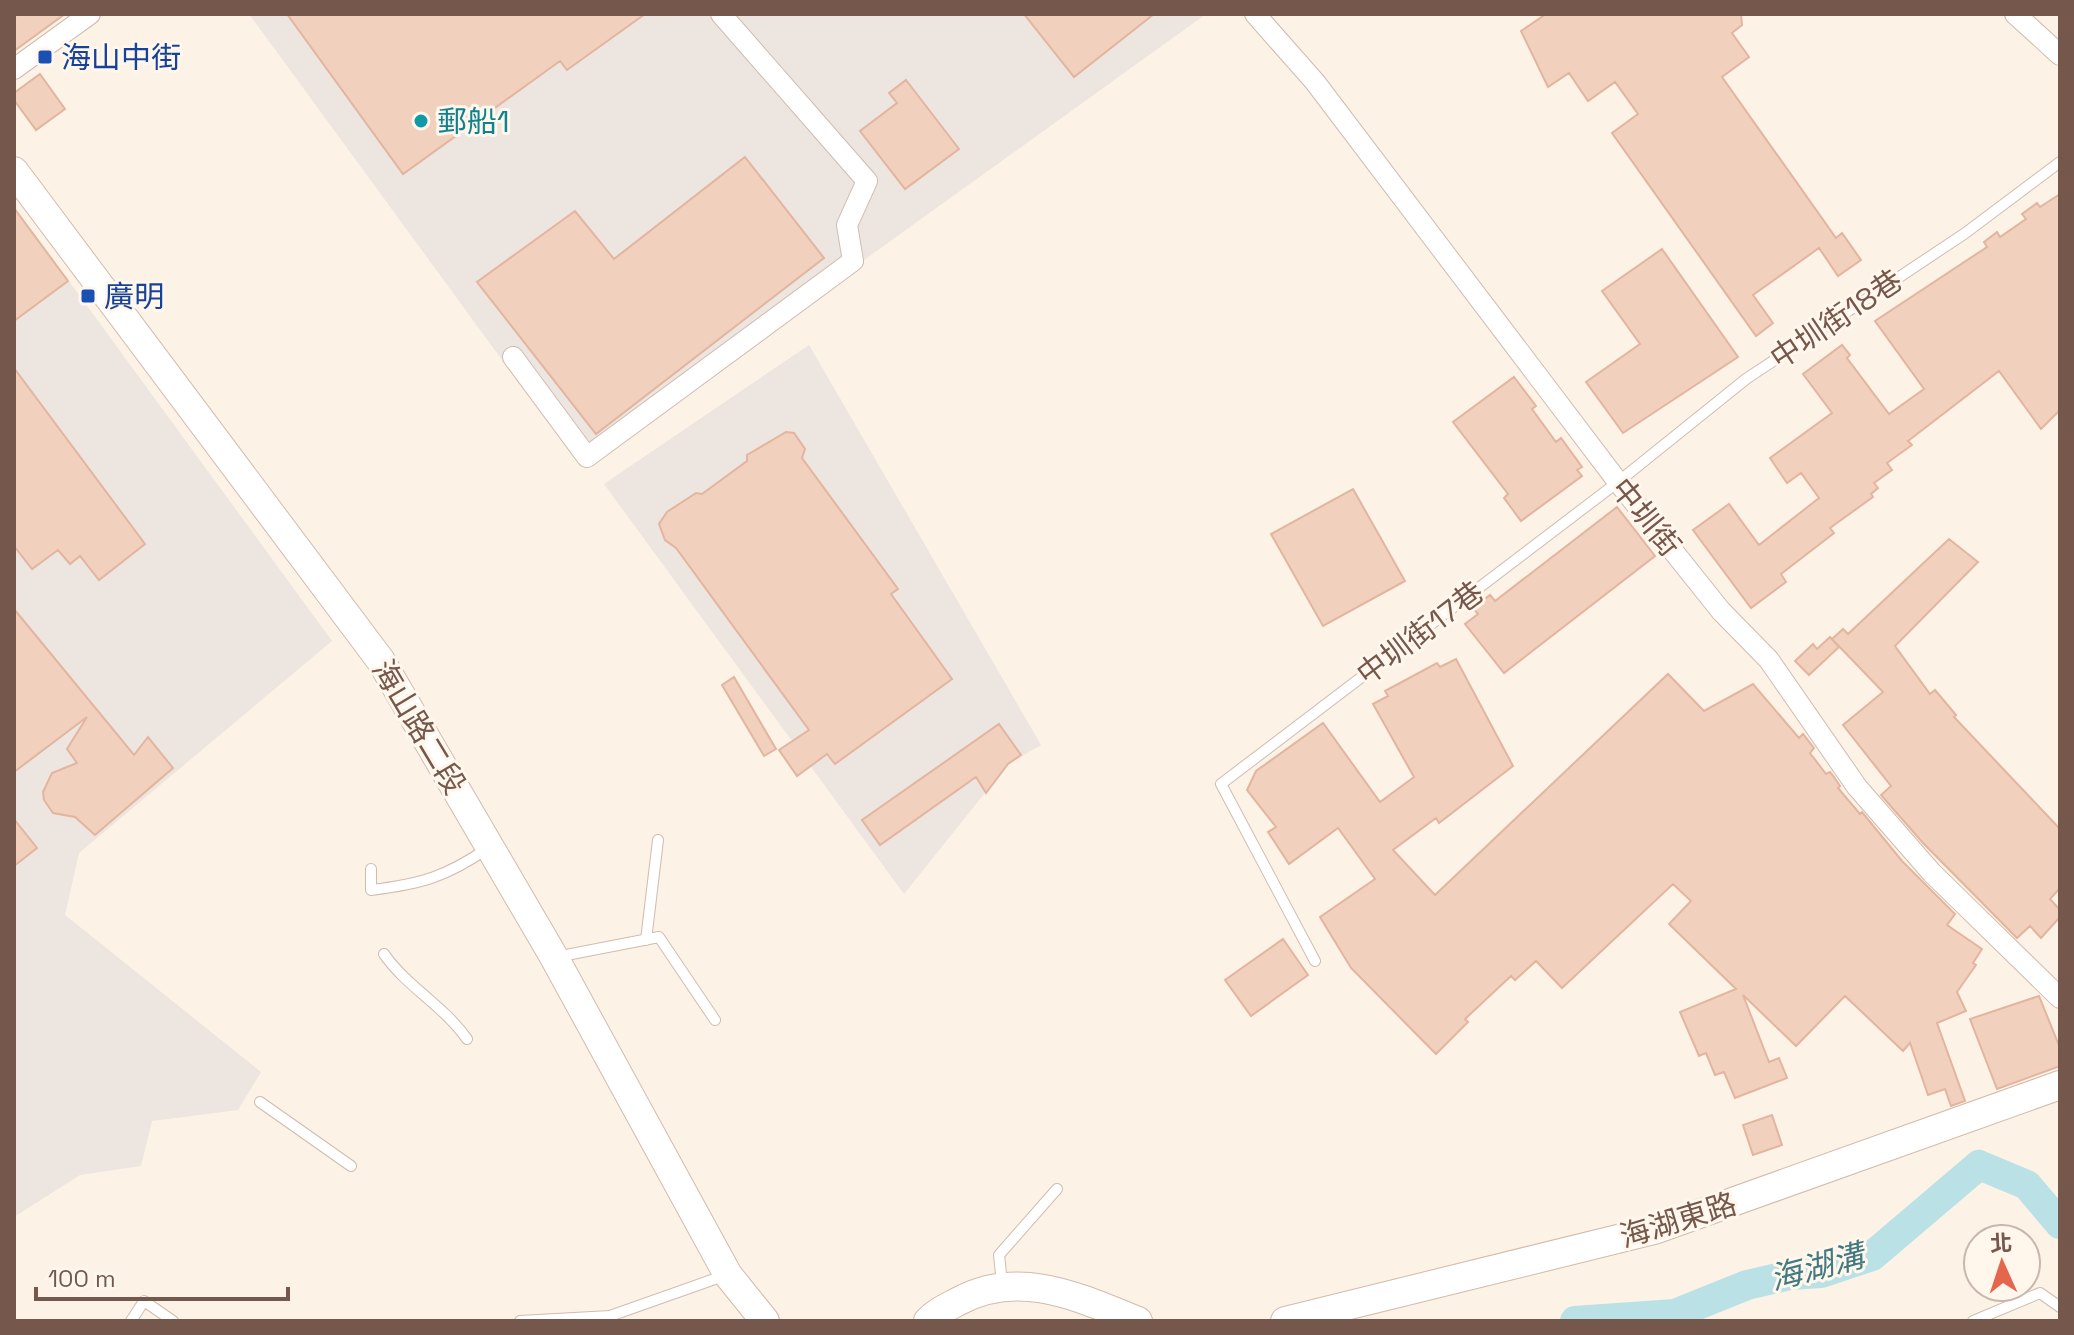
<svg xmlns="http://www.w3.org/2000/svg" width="2074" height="1335" font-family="'Space Grotesk','Noto Sans TC',sans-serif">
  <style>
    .industrial { fill: #ece5e0 }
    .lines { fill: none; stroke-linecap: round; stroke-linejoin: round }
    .river { stroke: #bae1e5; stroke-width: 30 }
    .building { fill: #f1d0be; stroke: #e3b59e; stroke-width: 2 }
    .lane-casing { stroke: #d0bcaf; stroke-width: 12 }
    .street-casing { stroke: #d0bcaf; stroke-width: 22 }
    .secondary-casing { stroke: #d2bbac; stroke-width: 30 }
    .lane { stroke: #fff; stroke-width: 10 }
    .street { stroke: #fff; stroke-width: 20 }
    .secondary { stroke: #fff; stroke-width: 28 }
    .transit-dot { fill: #1a4fb4; stroke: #fff6ec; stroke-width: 3 }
    .culture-dot { fill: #0f9aa8; stroke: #fff6ec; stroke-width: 3 }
    .labels { text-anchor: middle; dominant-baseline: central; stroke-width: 6; stroke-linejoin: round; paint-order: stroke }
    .transit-label { font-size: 30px; fill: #164399; stroke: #fff6ec; text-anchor: start }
    .culture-label { font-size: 30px; fill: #0d838f; stroke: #fff6ec; text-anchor: start }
    .street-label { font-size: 30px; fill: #75584b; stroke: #fff6ec }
    .water-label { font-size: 32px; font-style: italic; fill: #427a81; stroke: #fff6ec }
  </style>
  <rect width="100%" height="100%" fill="#fcf2e6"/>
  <path class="industrial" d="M 249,14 L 1206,14 L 579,465 Z
    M 14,206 L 332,641 L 79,853 L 65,915 L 261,1072 L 238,1110 L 152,1121 L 141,1166 L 80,1175 L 14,1217 Z
    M 809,345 L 1041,745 L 1008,764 L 904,894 L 604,484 Z"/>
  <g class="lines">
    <path class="river" d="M 1575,1321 L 1675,1314 L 1747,1285 L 1790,1275 L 1821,1273 L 1872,1256 L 1979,1165 L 2027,1185 L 2060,1224"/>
  </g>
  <path class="building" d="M 18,14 L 65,14 L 14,51 L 14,17 Z
    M 287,14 L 645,14 L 567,70 L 560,61 L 403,174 Z
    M 1024,14 L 1154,14 L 1074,77 Z
    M 1546,14 L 1741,14 L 1742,25 L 1732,33 L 1749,57 L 1722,77 L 1836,238 L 1842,233 L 1861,260 L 1838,276 L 1819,248 L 1753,295 L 1773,323 L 1756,336 L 1612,133 L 1638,114 L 1615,82 L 1588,101 L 1569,73 L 1548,87 L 1521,31 Z
    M 40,74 L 65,109 L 36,130 L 14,100 L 14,93 Z
    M 906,80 L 959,149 L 905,189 L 860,131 L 897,103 L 889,93 Z
    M 745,157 L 824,258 L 596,434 L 477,282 L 575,211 L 614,259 Z
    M 2060,194 L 2060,410 L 2041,429 L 1999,371 L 1908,441 L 1912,445 L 1887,463 L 1892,470 L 1874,483 L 1878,488 L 1871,494 L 1873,497 L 1830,528 L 1834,533 L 1781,574 L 1786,582 L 1751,608 L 1693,530 L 1729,504 L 1759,545 L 1819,498 L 1801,473 L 1787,483 L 1770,458 L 1832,413 L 1803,374 L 1842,345 L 1850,355 L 1847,358 L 1889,414 L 1924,389 L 1875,321 L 1987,247 L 1984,242 L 1997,232 L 2000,237 L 2026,219 L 2022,214 L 2037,203 L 2040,207 Z
    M 14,208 L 68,281 L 14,321 Z
    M 1662,249 L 1738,357 L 1623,433 L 1586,382 L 1640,344 L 1602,291 Z
    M 14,368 L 145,544 L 99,580 L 80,556 L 70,564 L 58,550 L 32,569 L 14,546 Z
    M 1514,377 L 1536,406 L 1532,409 L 1556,442 L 1561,438 L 1582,467 L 1577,470 L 1582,476 L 1521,521 L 1504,498 L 1508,494 L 1453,422 Z
    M 786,432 L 794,433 L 805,449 L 802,458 L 898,589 L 891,594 L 952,679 L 835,764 L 827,754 L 797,776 L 779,750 L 809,730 L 676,548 L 665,540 L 659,524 L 667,512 L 696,493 L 702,494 L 747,461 L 747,455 Z
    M 1353,489 L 1405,581 L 1323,626 L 1271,534 Z
    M 1617,507 L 1655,556 L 1504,673 L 1465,624 L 1478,614 L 1473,608 L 1490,595 L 1495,601 Z
    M 1949,539 L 1978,562 L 1895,646 L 1930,694 L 1935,690 L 1956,715 L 1954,717 L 2060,829 L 2060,888 L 2050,899 L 2060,910 L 2060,917 L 2041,938 L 2030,926 L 2017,938 L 1923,843 L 1881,795 L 1891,786 L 1843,725 L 1883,692 L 1832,639 L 1843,629 L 1848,634 Z
    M 14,609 L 134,755 L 148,737 L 173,768 L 95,835 L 75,817 L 53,813 L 44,800 L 43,792 L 52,773 L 77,763 L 67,749 L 87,717 L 14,772 Z
    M 1830,637 L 1839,647 L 1809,675 L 1795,661 L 1813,644 L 1817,649 Z
    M 1456,659 L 1513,766 L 1439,823 L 1436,818 L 1393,850 L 1435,895 L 1668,674 L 1704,711 L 1753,684 L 1799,738 L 1803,734 L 1814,748 L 1810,753 L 1826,774 L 1830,772 L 1834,777 L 1840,786 L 1838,788 L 1860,814 L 1862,812 L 1902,861 L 1955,914 L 1947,925 L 1982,949 L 1973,963 L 1976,965 L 1957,992 L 1966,1011 L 1937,1023 L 1965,1101 L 1951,1106 L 1945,1089 L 1928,1095 L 1910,1043 L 1903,1051 L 1845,996 L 1796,1046 L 1743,995 L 1769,1062 L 1779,1058 L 1787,1078 L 1735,1098 L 1724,1072 L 1715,1075 L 1706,1053 L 1699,1056 L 1680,1012 L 1736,989 L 1669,924 L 1691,901 L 1673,884 L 1562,988 L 1536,961 L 1515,980 L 1511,976 L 1465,1019 L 1468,1022 L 1436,1054 L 1351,968 L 1320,917 L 1375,879 L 1338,828 L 1289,864 L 1268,832 L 1276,827 L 1247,790 L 1256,771 L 1323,723 L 1380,802 L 1414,777 L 1373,704 L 1388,696 L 1385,691 L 1437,663 L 1440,667 Z
    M 734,677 L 776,749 L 764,756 L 722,685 Z
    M 999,724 L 1021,755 L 1008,764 L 986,793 L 976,777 L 880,845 L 862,820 Z
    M 14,819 L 37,848 L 14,866 Z
    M 1283,939 L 1308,975 L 1251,1016 L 1225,980 Z
    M 2039,996 L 2060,1048 L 2060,1066 L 1997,1089 L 1970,1019 Z
    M 1772,1115 L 1782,1145 L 1753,1155 L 1743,1125 Z"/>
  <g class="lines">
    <g class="lane-casing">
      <path id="lane" d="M 371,869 L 371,890 C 421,884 446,877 488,848
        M 646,940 L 658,840
        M 384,954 C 407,987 444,1006 467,1039
        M 556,957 L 659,937 L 715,1020
        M 1315,961 L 1221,784 L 1618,482 L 1746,379 L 1964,234 L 2060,162
        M 260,1102 L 351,1166
        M 1002,1283 L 999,1255 L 1057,1189
        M 131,1321 L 144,1301 L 173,1321
        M 520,1321 L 610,1316 L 726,1275
        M 1973,1321 L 2040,1293 L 2060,1307"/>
    </g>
    <g class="street-casing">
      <path id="street" d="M 1255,14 L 1315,82 L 1618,482 L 1721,611 L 1769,660 L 1857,787 L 1932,873 L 2060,998
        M 2015,14 L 2060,55
        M 14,69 L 90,14
        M 513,357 L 587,457 L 853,261 L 847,225 L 867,181 L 721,14"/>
    </g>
    <g class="secondary-casing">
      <path id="secondary" d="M 14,171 L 381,661 L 554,957 L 728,1275 L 765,1321
        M 928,1321 C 936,1312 948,1307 959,1301 C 1020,1268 1080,1298 1138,1321
        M 1285,1321 L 1654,1230 L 2060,1085"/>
    </g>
    <use href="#lane" class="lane"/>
    <use href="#street" class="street"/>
    <use href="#secondary" class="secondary"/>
  </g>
  <g class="transit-dot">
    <rect x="37" y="49" width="16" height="16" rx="4"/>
    <rect x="80" y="288" width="16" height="16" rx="4"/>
  </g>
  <circle class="culture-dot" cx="421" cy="121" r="8"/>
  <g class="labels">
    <g class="transit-label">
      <text x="61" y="57">海山中街</text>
      <text x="104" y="296">廣明</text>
    </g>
    <g class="culture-label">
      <text x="437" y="121">郵船1</text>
    </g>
    <g class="street-label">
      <text transform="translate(1836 319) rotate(-34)">中圳街18巷</text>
      <text transform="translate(1646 517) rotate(51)">中圳街</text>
      <text transform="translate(1420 633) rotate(-37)">中圳街17巷</text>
      <text transform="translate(419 727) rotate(59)">海山路二段</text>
      <text transform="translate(1678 1220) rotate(-17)">海湖東路</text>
    </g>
    <g class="water-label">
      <text transform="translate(1817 1267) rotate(-15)">海湖溝</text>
    </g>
  </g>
  <rect width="2074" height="1335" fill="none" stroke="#75584b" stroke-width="32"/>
  <g transform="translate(2002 1263) rotate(357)"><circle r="38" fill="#fff6ec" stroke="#c8b7ac" stroke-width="2"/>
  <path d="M0-6L14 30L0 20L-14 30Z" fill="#e4674d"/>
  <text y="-12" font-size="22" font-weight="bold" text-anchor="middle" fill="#75584b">北</text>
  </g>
  <path d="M36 1287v12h252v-12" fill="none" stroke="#75584b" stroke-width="4"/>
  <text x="48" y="1287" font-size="24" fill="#75584b" stroke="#fff6ec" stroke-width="6" paint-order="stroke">100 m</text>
</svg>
